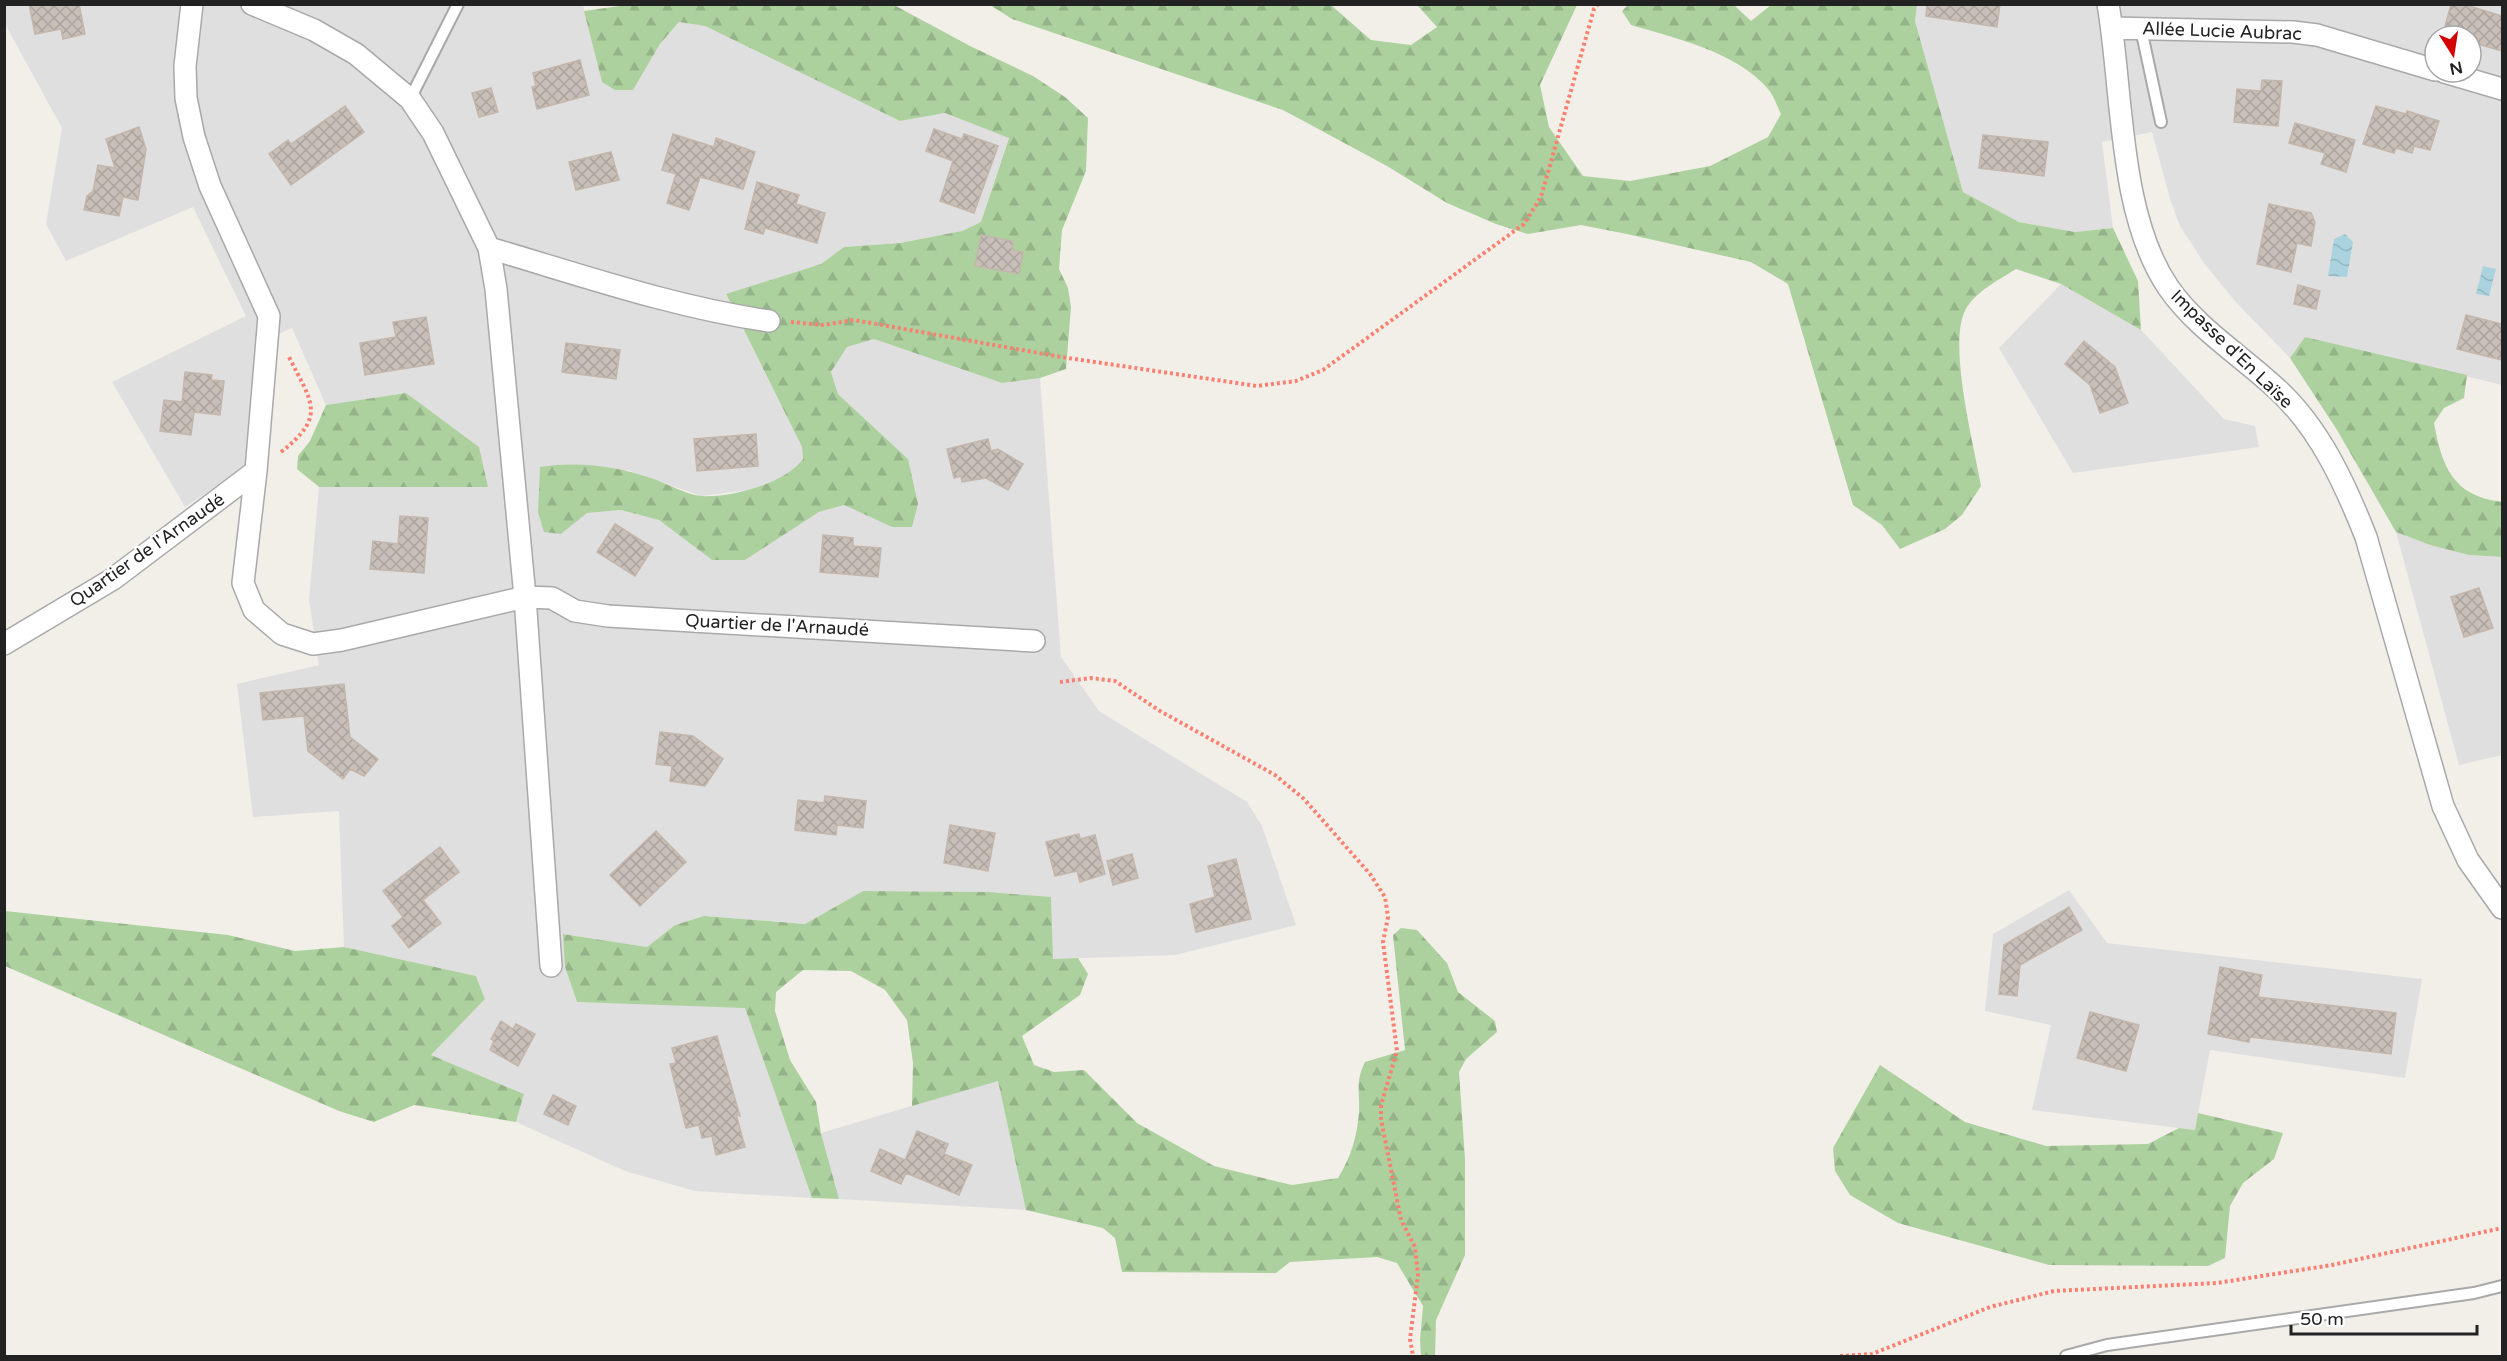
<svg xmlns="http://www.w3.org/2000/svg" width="2507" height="1361" font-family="'Varela Round',sans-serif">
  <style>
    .residential { fill: #e0dfdf; fill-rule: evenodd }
    .forest { fill: url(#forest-firs) }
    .water { fill: url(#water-waves) }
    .building { fill: url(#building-cross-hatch); stroke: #c4b6ab; stroke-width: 1.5 }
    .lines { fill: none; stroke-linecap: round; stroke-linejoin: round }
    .lane-casing { stroke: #a9a9a9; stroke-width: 14 }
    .street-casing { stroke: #a9a9a9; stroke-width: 24 }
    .path { stroke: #fa8072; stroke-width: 4; stroke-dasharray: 3 3; stroke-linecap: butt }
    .lane { stroke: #fff; stroke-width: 10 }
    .street { stroke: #fff; stroke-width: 21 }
    .labels { text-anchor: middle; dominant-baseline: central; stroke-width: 5; stroke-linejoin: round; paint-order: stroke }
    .street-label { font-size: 18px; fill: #222; stroke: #fff }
  </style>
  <defs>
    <pattern id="forest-firs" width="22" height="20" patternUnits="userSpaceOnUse" patternTransform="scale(1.5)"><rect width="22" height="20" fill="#add19e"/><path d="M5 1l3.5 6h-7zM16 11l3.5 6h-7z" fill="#95b388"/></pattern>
    <pattern id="water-waves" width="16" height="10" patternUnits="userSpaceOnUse" patternTransform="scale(1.5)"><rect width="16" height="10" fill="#aad3df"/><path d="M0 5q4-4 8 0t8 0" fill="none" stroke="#92b5bf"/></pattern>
    <pattern id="building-cross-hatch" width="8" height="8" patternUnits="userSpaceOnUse" patternTransform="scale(1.5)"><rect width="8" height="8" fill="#c7bfb8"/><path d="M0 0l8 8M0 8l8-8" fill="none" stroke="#aba49e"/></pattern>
  </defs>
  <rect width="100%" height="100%" fill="#f2efe9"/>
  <path class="residential" d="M 1917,4 L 2502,5 L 2502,385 L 2305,337 L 2290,358 L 2234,300 L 2204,263 L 2180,226 L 2170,199 L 2152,132 L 2102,142 L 2113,228 L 2075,232 L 2019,222 L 1963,192 L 1915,21 ZM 2435,36 L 2471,36 L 2471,72 L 2435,72 Z
    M 4,5 L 583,5 L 602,82 L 633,90 L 660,44 L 679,22 L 705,26 L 900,121 L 945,113 L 1009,137 L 981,222 L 962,231 L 900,243 L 844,247 L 821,264 L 726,295 L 802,447 L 803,459 L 796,469 L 781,479 L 748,490 L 701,496 L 627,470 L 561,534 L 586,513 L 621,510 L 659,520 L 712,560 L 745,560 L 819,512 L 844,505 L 892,527 L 908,459 L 838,394 L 831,372 L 847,347 L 874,339 L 1002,383 L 1040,378 L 1061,657 L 1099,711 L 1247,802 L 1262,826 L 1296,925 L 1175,955 L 1053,959 L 988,892 L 863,891 L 805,924 L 704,916 L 675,925 L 647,947 L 564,934 L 565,967 L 577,1002 L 745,1007 L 812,1198 L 695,1191 L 625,1171 L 516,1122 L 524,1094 L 431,1055 L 485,999 L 476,976 L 344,947 L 339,811 L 253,817 L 237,684 L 319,665 L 309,600 L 319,487 L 487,487 L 406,393 L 326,405 L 292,328 L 256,343 L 249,464 L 185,507 L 112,382 L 246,316 L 193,207 L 66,261 L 46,224 L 62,128 L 5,24 Z
    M 2061,284 L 2141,330 L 2224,419 L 2255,426 L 2259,447 L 2073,473 L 1999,348 Z
    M 2396,532 L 2430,545 L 2469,555 L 2502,557 L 2502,755 L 2459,765 Z
    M 2069,890 L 2107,943 L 2422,979 L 2405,1078 L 2210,1050 L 2195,1130 L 2032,1110 L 2051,1025 L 1985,1011 L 1993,934 Z
    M 998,1080 L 1026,1210 L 839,1199 L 821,1133 Z"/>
  <path class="forest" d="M 634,4 L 894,5 L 970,46 L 1033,76 L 1065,97 L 1088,118 L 1086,171 L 1062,230 L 1059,269 L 1068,288 L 1071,307 L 1066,369 L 1040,378 L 1002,383 L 874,339 L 847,347 L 831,372 L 838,394 L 908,459 L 918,504 L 912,527 L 892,527 L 844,505 L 819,512 L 745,560 L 712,560 L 659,520 L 621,510 L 587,513 L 561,534 L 544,532 L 538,512 L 540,467 C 580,461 616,466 654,479 C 668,484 687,495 702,496 C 731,498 786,483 803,459 L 802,447 L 726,294 L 821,264 L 844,247 L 900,243 L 962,231 L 981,222 L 1009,138 L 945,113 L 900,121 L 705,26 L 679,22 L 660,44 L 633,90 L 615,90 L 602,82 L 584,11 Z
    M 990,5 L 1331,5 L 1371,40 L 1411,45 L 1437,27 L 1417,5 L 1577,5 L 1540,85 L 1549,127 L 1583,176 L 1630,181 L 1710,166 L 1768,137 L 1781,114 C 1777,106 1774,96 1768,89 C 1737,52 1675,38 1631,25 L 1622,11 L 1628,5 L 1734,5 L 1751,21 L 1771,5 L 1917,5 L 1915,21 L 1963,192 L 2019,222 L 2075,232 L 2113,228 L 2138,281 L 2141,330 L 2061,284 L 2016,269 C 1999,280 1972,293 1964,313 C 1949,350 1974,445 1981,486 L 1962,515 L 1945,529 L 1900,549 L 1882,525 L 1853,505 L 1788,284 L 1751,262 L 1627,234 L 1581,225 L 1528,234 L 1496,224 L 1447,203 L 1387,166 L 1283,110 L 1012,19 Z
    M 2305,337 L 2467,375 L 2464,398 L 2444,408 L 2434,423 C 2442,467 2453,496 2502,502 L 2502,557 L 2469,555 L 2430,545 L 2396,532 L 2337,430 L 2290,358 Z
    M 406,393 L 479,447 L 488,487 L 319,487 L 297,469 L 298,456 L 310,441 L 326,405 Z
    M 863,891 L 988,892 L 1051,897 L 1053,959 L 1078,958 L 1088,974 L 1080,995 L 1022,1036 L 1034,1065 L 1054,1072 L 1084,1070 L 1137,1123 L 1214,1166 L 1292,1185 L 1338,1178 C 1351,1157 1357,1137 1359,1112 C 1360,1091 1355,1082 1365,1062 L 1405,1050 L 1393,935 L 1401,928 L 1417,930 L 1447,963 L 1458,992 L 1495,1021 L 1497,1032 L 1466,1059 L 1459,1072 L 1465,1159 L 1465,1255 L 1436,1320 L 1435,1356 L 1421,1356 L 1420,1340 L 1423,1306 L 1397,1263 L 1377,1257 L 1290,1262 L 1276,1273 L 1122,1272 L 1115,1238 L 1103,1228 L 1026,1210 L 998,1081 L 912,1106 L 913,1063 L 907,1020 L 885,990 L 851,971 L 803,970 L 776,992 L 775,1011 L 790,1060 L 816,1102 L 821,1133 L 839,1199 L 812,1198 L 745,1008 L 577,1002 L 565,967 L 563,934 L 647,947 L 675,925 L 704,916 L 805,924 Z
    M 5,911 L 228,935 L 295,951 L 344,947 L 476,976 L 485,999 L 431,1055 L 524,1094 L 516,1122 L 414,1105 L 374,1122 L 339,1111 L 5,966 Z
    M 1880,1065 L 1965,1122 L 2046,1146 L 2148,1144 L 2179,1128 L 2195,1130 L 2198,1113 L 2283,1133 L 2274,1159 L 2243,1183 L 2230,1206 L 2225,1258 L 2208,1266 L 2049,1265 L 1898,1223 L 1850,1195 L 1835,1171 L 1833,1148 Z"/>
  <path class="water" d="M 2345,234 L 2353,242 L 2347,277 L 2328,276 L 2334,239 Z
    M 2483,266 L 2496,269 L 2489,296 L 2476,294 Z"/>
  <path class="building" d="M 29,4 L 79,4 L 85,34 L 63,39 L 61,29 L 35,34 Z
    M 1927,4 L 2000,4 L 1997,27 L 1926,16 Z
    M 2451,4 L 2463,4 L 2502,16 L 2502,51 L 2471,42 L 2471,36 L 2444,30 Z
    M 580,60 L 589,95 L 537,109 L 532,87 L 536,86 L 533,73 Z
    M 2262,80 L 2282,81 L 2278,126 L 2234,122 L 2237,89 L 2261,91 Z
    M 491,88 L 498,112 L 479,117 L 472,93 Z
    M 345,106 L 364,132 L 291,185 L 269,154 L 288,140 L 291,144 Z
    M 2376,106 L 2406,114 L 2407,111 L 2439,121 L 2430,150 L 2414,146 L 2412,153 L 2396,148 L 2394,153 L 2363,144 Z
    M 2295,123 L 2355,140 L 2346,172 L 2321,164 L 2325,153 L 2289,143 Z
    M 139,127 L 146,149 L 138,200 L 123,197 L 119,216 L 84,210 L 87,196 L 93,191 L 98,165 L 115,168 L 106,139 Z
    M 934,129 L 962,139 L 964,134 L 998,146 L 974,213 L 940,201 L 953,161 L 926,151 Z
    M 673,134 L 714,147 L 716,138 L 755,152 L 743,189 L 700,177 L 689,210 L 667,203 L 676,174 L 662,170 Z
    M 1983,135 L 2048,142 L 2044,176 L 1979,168 Z
    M 611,152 L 619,180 L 576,190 L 569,162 Z
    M 757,182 L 799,195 L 796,204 L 825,213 L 817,243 L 765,228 L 763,234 L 745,229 Z
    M 2269,204 L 2311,213 L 2315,222 L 2311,246 L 2297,243 L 2291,272 L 2257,264 Z
    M 981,235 L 1013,241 L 1012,250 L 1023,252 L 1019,274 L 975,266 Z
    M 2298,285 L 2320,291 L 2316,309 L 2294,304 Z
    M 2466,315 L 2502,324 L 2502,360 L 2457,349 Z
    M 426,317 L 434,364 L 365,375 L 360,343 L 396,337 L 393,322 Z
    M 2084,341 L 2115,367 L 2128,403 L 2100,413 L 2090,385 L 2065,364 Z
    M 566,343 L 620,350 L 616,379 L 562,372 Z
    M 185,372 L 212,375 L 211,380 L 224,381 L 220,415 L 194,412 L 191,435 L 160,431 L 164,400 L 182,402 Z
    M 756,434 L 758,466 L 697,471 L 694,439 Z
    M 988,439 L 991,451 L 998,449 L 1023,464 L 1008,490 L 986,478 L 962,482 L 961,476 L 954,478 L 947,449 Z
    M 400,516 L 428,518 L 424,573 L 370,569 L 373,541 L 398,544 Z
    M 615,524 L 653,548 L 635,576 L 597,552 Z
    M 823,535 L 853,538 L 853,546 L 881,548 L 878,577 L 820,572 Z
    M 2479,588 L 2493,628 L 2464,637 L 2451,597 Z
    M 344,684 L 350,737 L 378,759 L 364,776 L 350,769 L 343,779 L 308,751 L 304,716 L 263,720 L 260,693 Z
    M 660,732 L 693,736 L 723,759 L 705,786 L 670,781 L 672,766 L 656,764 Z
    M 825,796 L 866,801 L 863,828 L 837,825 L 836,835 L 795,830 L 798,800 L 824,803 Z
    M 950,825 L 995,833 L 988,871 L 944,863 Z
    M 656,831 L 686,862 L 640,906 L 610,875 Z
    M 1079,834 L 1080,839 L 1095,835 L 1105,874 L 1080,882 L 1077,871 L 1055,876 L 1046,842 Z
    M 440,847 L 459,872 L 423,900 L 441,923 L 409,948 L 392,926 L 403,917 L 383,891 Z
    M 1132,854 L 1138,878 L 1113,885 L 1107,861 Z
    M 1236,859 L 1251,919 L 1196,932 L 1190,904 L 1215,897 L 1208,866 Z
    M 2069,907 L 2082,930 L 2020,965 L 2017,996 L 1999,994 L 2004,945 Z
    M 2220,967 L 2262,975 L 2258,997 L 2396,1013 L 2391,1054 L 2250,1037 L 2249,1042 L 2208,1034 Z
    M 2090,1012 L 2139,1025 L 2126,1071 L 2077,1058 Z
    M 501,1021 L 513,1029 L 516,1024 L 535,1034 L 518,1066 L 490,1050 L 494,1041 L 491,1039 Z
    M 717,1036 L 740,1116 L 736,1114 L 745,1147 L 716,1155 L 712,1136 L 702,1138 L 699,1125 L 686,1128 L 670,1064 L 676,1063 L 672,1048 Z
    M 553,1095 L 576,1106 L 568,1125 L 544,1114 Z
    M 917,1131 L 948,1144 L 944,1154 L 972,1165 L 959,1195 L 906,1173 L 901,1184 L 871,1171 L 880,1149 L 905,1160 Z"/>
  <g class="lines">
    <g class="lane-casing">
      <path id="lane" d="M 2141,29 L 2161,122
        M 410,99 L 458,4
        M 2066,1356 L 2107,1345 L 2474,1293 L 2502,1286"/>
    </g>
    <g class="street-casing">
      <path id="street" d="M 252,4 L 314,30 L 356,54 L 410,99 L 433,133 L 489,248 L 496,289 L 525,597 L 551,966
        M 2108,4 C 2123,91 2118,213 2168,287 C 2196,328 2242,356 2278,390 C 2320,429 2345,484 2366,537 L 2443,806 L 2468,860 L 2502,908
        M 2112,28 L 2293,32 L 2317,35 L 2435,70
        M 2444,72 L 2502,89
        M 489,248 C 581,275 673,307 769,321
        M 256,471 L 243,583 L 254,610 L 282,634 L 313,644 L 342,640 L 525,597 L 552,598 L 575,611 L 608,616 L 1034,641
        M 4,644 L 113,579 L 256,471 L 269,316 L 210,186 L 194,137 L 186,98 L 185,66 L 192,4"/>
    </g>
    <path class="path" d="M 791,322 L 823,325 L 854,320 L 1061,357 L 1257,386 L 1296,381 L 1323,370 L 1524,224 L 1541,197 L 1594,9 L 1598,4
      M 281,452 C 327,416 312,403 289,357
      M 1060,682 L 1091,678 L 1115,681 L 1160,711 L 1275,775 L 1304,799 L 1370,874 L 1385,897 L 1388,917 L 1383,942 L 1397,1051 L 1381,1105 L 1381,1119 L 1401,1220 L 1415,1247 L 1418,1275 L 1410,1339 L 1413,1356
      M 1840,1356 L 1872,1354 L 1990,1307 L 2054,1291 L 2217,1283 L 2332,1265 L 2502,1228"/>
    <use href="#lane" class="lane"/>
    <use href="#street" class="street"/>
  </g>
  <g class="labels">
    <g class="street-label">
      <text transform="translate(2222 31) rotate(2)">Allée Lucie Aubrac</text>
      <text transform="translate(2232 349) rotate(44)">Impasse d'En Laïse</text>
      <text transform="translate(147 550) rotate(-35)">Quartier de l'Arnaudé</text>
      <text transform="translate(777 625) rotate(3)">Quartier de l'Arnaudé</text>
    </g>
  </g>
  <rect width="2507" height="1361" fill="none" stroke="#222222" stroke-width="12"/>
  <g transform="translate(2453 54) rotate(168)"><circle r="28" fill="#ffffff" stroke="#a7a7a7" stroke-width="1.5"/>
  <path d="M0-4.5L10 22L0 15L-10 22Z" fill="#d40000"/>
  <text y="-9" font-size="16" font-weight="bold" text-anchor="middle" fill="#222222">N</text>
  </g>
  <path d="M2291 1325v9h186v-9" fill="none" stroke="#222222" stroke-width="3"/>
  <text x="2300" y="1325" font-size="18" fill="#222222" stroke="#ffffff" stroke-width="4.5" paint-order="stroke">50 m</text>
</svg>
